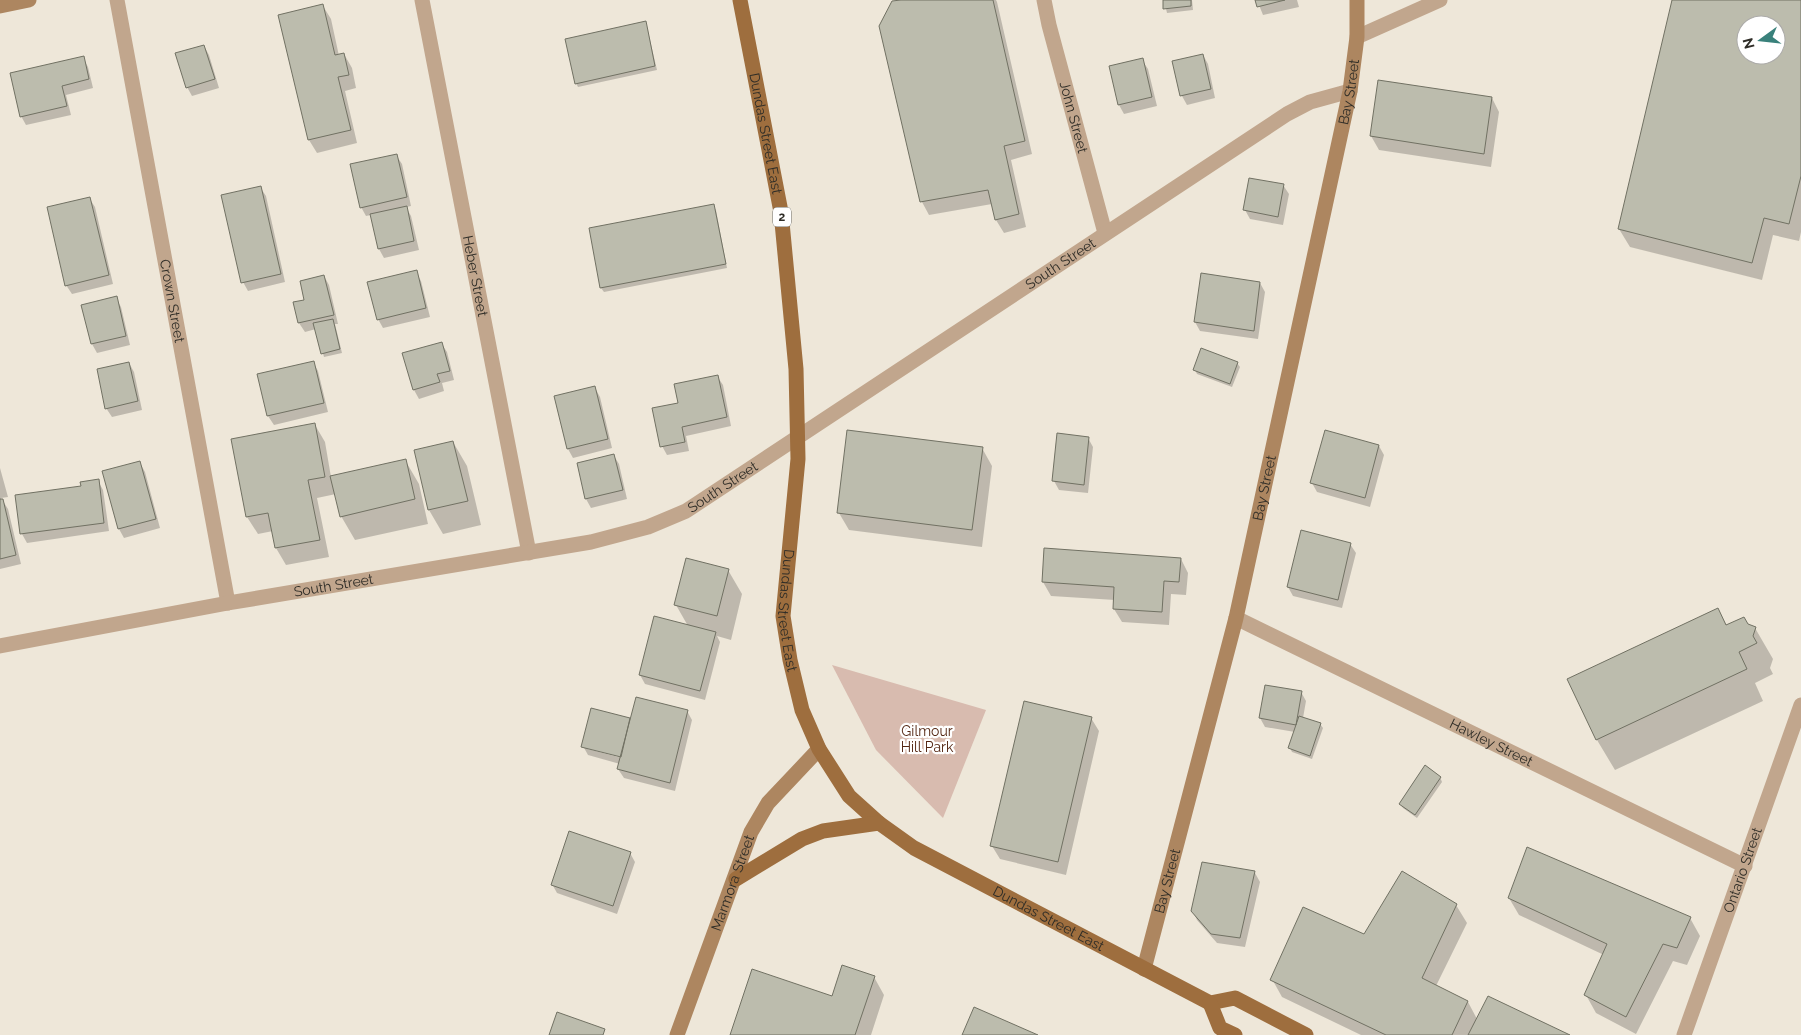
<svg xmlns="http://www.w3.org/2000/svg" width="1801" height="1035" font-family="Raleway,sans-serif">
  <style>
    .green { fill: #d8bbaf }
    .shadow { fill: #0003; fill-rule: evenodd }
    .building { fill: #bcbcad; stroke: #717163; fill-rule: evenodd }
    .lines { fill: none; stroke-linecap: round; stroke-linejoin: round }
    .street { stroke: #c1a68d; stroke-width: 15 }
    .secondary { stroke: #ad8660; stroke-width: 15 }
    .primary { stroke: #9e6e3e; stroke-width: 15 }
    .labels { text-anchor: middle; dominant-baseline: central; stroke-width: 4.5; stroke-linejoin: round; paint-order: stroke }
    .shield { fill: #fff; stroke: #6d6c68; stroke-width: 1 }
    .shield-label { font-size: 12px; font-weight: bold; fill: #2f2d27 }
    .street-label { font-size: 14px; fill: #2f2d27; stroke: #fff }
    .park-label { font-size: 14px; fill: #532612; stroke: #fff }
  </style>
  <rect width="100%" height="100%" fill="#eee7d9"/>
  <path class="green" d="M 832,665 L 986,710 L 943,818 L 876,750 Z"/>
  <path class="shadow" d="M 909,0 L 996,0 L 997,2 L 1032,154 L 1011,160 L 1026,227 L 1004,233 L 996,220 L 992,204 L 929,215 L 922,202 Z
    M 1164,0 L 1192,0 L 1193,10 L 1167,13 Z
    M 1257,0 L 1297,0 L 1299,7 L 1263,15 Z
    M 1674,0 L 1801,0 L 1801,232 L 1799,241 L 1773,235 L 1762,280 L 1630,247 L 1619,229 ZM 1746,25 L 1776,25 L 1776,55 L 1746,55 Z
    M 323,6 L 331,19 L 339,56 L 344,54 L 352,68 L 356,88 L 345,91 L 357,143 L 317,153 L 309,140 Z
    M 645,23 L 647,27 L 657,70 L 578,87 L 576,83 Z
    M 204,46 L 209,55 L 219,88 L 192,96 L 187,87 Z
    M 1203,55 L 1208,64 L 1215,98 L 1187,105 L 1182,96 Z
    M 83,58 L 88,67 L 93,88 L 66,95 L 71,115 L 26,125 L 21,116 Z
    M 1142,60 L 1148,69 L 1157,106 L 1124,114 L 1119,105 L 1111,67 Z
    M 1379,81 L 1492,98 L 1499,112 L 1491,167 L 1379,150 L 1371,136 Z
    M 396,155 L 402,164 L 411,206 L 406,207 L 411,216 L 419,250 L 384,258 L 379,249 L 371,215 L 366,216 L 361,207 Z
    M 1283,185 L 1289,194 L 1283,225 L 1250,219 L 1245,210 Z
    M 260,187 L 266,196 L 285,282 L 248,291 L 243,282 Z
    M 89,198 L 95,207 L 113,284 L 72,294 L 66,285 Z
    M 713,206 L 716,210 L 727,268 L 604,292 L 601,288 L 590,229 Z
    M 416,272 L 421,281 L 430,317 L 383,328 L 378,319 Z
    M 324,276 L 329,285 L 338,324 L 335,324 L 342,353 L 324,357 L 316,329 L 305,332 L 299,323 L 295,303 L 305,301 Z
    M 1260,283 L 1265,292 L 1258,339 L 1200,331 L 1195,322 Z
    M 116,298 L 121,307 L 130,345 L 97,353 L 92,344 Z
    M 441,343 L 447,352 L 454,380 L 442,383 L 444,391 L 419,399 L 414,390 L 404,354 Z
    M 313,362 L 318,371 L 328,412 L 274,425 L 268,416 L 259,375 Z
    M 129,363 L 134,372 L 142,410 L 112,417 L 106,408 Z
    M 1237,363 L 1240,367 L 1232,387 L 1197,374 L 1195,370 Z
    M 717,376 L 723,385 L 731,426 L 686,436 L 689,451 L 667,455 L 662,446 L 679,404 Z
    M 595,388 L 600,397 L 612,448 L 573,458 L 568,449 L 555,397 Z
    M 315,425 L 325,442 L 331,477 L 405,460 L 419,484 L 428,524 L 355,540 L 341,516 L 336,494 L 317,498 L 329,557 L 286,565 L 276,548 L 273,531 L 258,534 L 247,517 Z
    M 1088,438 L 1093,447 L 1088,493 L 1059,490 L 1054,481 Z
    M 453,442 L 467,466 L 481,525 L 443,534 L 429,510 Z
    M 1379,446 L 1384,455 L 1370,507 L 1317,492 L 1312,483 Z
    M 982,448 L 992,466 L 982,547 L 849,530 L 839,513 Z
    M 614,456 L 619,464 L 627,499 L 591,508 L 586,499 Z
    M 140,463 L 145,472 L 160,528 L 124,538 L 119,529 L 104,472 Z
    M 0,468 L 8,497 L 1,498 L 8,509 L 21,564 L 0,569 Z
    M 98,481 L 103,490 L 109,531 L 27,543 L 22,534 Z
    M 1350,544 L 1356,553 L 1342,608 L 1293,596 L 1288,587 Z
    M 1181,559 L 1188,573 L 1186,595 L 1171,594 L 1169,625 L 1122,622 L 1114,609 L 1115,600 L 1051,596 L 1043,582 Z
    M 728,570 L 742,594 L 731,640 L 717,636 L 720,642 L 705,700 L 645,684 L 640,675 L 688,626 L 676,605 Z
    M 1718,609 L 1727,626 L 1748,626 L 1755,628 L 1773,659 L 1770,668 L 1773,674 L 1755,683 L 1763,701 L 1615,770 L 1597,740 L 1569,679 Z
    M 1301,692 L 1306,701 L 1303,718 L 1320,724 L 1323,728 L 1312,759 L 1292,752 L 1290,748 L 1295,732 L 1265,727 L 1260,718 Z
    M 592,710 L 631,720 L 687,711 L 692,720 L 675,791 L 624,778 L 618,769 L 620,764 L 588,755 L 583,746 ZM 588,747 L 627,757 L 626,759 L 588,749 Z
    M 1091,718 L 1099,731 L 1066,875 L 1000,859 L 992,846 Z
    M 1440,777 L 1442,782 L 1417,818 L 1403,808 L 1400,804 Z
    M 630,853 L 635,862 L 617,914 L 557,893 L 552,884 Z
    M 1255,873 L 1260,882 L 1245,947 L 1217,943 L 1197,920 L 1192,910 Z
    M 1509,898 L 1690,918 L 1700,936 L 1687,965 L 1673,961 L 1636,1034 L 1596,1013 L 1586,995 L 1604,955 L 1519,915 Z
    M 1456,905 L 1467,923 L 1436,986 L 1468,1002 L 1477,1019 L 1567,1035 L 1361,1035 L 1282,997 L 1272,979 L 1364,935 Z
    M 874,977 L 884,995 L 871,1035 L 731,1035 L 832,998 Z"/>
  <path class="building" d="M 901,0 L 993,0 L 1025,141 L 1004,146 L 1019,214 L 995,220 L 988,190 L 920,202 L 879,26 L 892,1 Z
    M 1163,0 L 1191,0 L 1191,6 L 1163,9 Z
    M 1255,0 L 1285,0 L 1257,7 Z
    M 1672,0 L 1801,0 L 1801,176 L 1789,224 L 1764,218 L 1752,263 L 1618,229 ZM 1746,25 L 1776,25 L 1776,55 L 1746,55 Z
    M 323,4 L 335,55 L 344,53 L 349,75 L 338,77 L 351,130 L 308,140 L 278,15 Z
    M 646,21 L 655,66 L 575,84 L 565,39 Z
    M 204,45 L 215,79 L 186,88 L 175,53 Z
    M 1203,54 L 1211,89 L 1180,96 L 1172,61 Z
    M 84,56 L 89,79 L 62,86 L 67,106 L 20,117 L 10,73 Z
    M 1143,58 L 1152,97 L 1118,105 L 1109,66 Z
    M 1378,80 L 1492,97 L 1484,154 L 1370,136 Z
    M 397,154 L 407,197 L 360,208 L 350,164 Z
    M 1249,178 L 1284,184 L 1278,217 L 1243,210 Z
    M 261,186 L 281,274 L 241,283 L 221,195 Z
    M 90,197 L 109,275 L 65,286 L 47,207 Z
    M 714,204 L 726,264 L 600,288 L 589,228 Z
    M 407,206 L 414,241 L 378,249 L 370,214 Z
    M 417,270 L 426,308 L 377,320 L 367,282 Z
    M 1201,273 L 1260,282 L 1254,331 L 1194,322 Z
    M 324,275 L 334,315 L 298,323 L 293,302 L 304,300 L 300,281 Z
    M 117,296 L 126,336 L 91,344 L 81,305 Z
    M 333,319 L 340,349 L 321,354 L 313,323 Z
    M 442,342 L 450,371 L 437,374 L 440,382 L 413,390 L 402,353 Z
    M 1201,348 L 1238,362 L 1230,384 L 1193,370 Z
    M 314,361 L 324,403 L 267,416 L 257,374 Z
    M 129,362 L 138,401 L 105,409 L 97,369 Z
    M 718,375 L 727,417 L 682,427 L 685,442 L 660,447 L 652,408 L 678,403 L 674,384 Z
    M 595,386 L 608,439 L 567,449 L 554,396 Z
    M 315,423 L 325,477 L 308,480 L 320,540 L 275,548 L 268,513 L 246,517 L 231,439 Z
    M 847,430 L 983,447 L 972,530 L 837,513 Z
    M 1325,430 L 1379,445 L 1365,498 L 1310,483 Z
    M 1057,433 L 1089,437 L 1084,485 L 1052,481 Z
    M 453,441 L 468,501 L 428,510 L 414,450 Z
    M 614,454 L 623,490 L 585,499 L 577,463 Z
    M 406,459 L 415,499 L 340,517 L 330,476 Z
    M 140,461 L 156,519 L 118,529 L 102,471 Z
    M 99,479 L 104,523 L 20,534 L 15,495 L 81,486 L 80,482 Z
    M 0,499 L 3,499 L 16,555 L 0,559 Z
    M 1301,530 L 1351,543 L 1338,600 L 1287,587 Z
    M 1044,548 L 1181,558 L 1179,582 L 1164,581 L 1162,612 L 1113,609 L 1114,587 L 1042,582 Z
    M 686,558 L 729,569 L 717,616 L 674,605 Z
    M 1718,608 L 1726,625 L 1744,617 L 1748,624 L 1756,627 L 1753,636 L 1757,643 L 1739,652 L 1747,669 L 1596,740 L 1567,679 Z
    M 654,616 L 716,632 L 700,691 L 639,675 Z
    M 1265,685 L 1302,691 L 1296,725 L 1259,718 Z
    M 636,697 L 688,710 L 670,783 L 617,769 Z
    M 1024,701 L 1092,717 L 1058,862 L 990,846 Z
    M 591,708 L 630,718 L 621,757 L 581,747 Z
    M 1299,716 L 1321,723 L 1310,756 L 1288,748 Z
    M 1425,765 L 1441,777 L 1415,815 L 1399,804 Z
    M 569,831 L 631,852 L 613,906 L 551,885 Z
    M 1527,847 L 1691,917 L 1677,948 L 1663,944 L 1626,1017 L 1584,995 L 1607,944 L 1508,898 Z
    M 1202,862 L 1255,871 L 1240,938 L 1211,934 L 1191,911 Z
    M 1402,871 L 1457,904 L 1422,978 L 1468,1001 L 1452,1035 L 1386,1035 L 1270,980 L 1303,907 L 1364,934 Z
    M 842,965 L 875,976 L 855,1035 L 730,1035 L 752,969 L 832,996 Z
    M 1488,996 L 1570,1035 L 1468,1035 Z
    M 974,1007 L 1038,1035 L 962,1035 Z
    M 557,1012 L 605,1029 L 603,1035 L 549,1035 Z"/>
  <g class="lines">
    <g class="street">
      <path id="s1" d="M 117,0 L 228,603"/>
      <path id="s2" d="M 422,0 L 529,553"/>
      <path id="s3" d="M 1044,0 L 1049,25 L 1105,233"/>
      <path d="M 1357,37 L 1440,0"/>
      <path id="s4" d="M 1236,618 L 1745,866"/>
      <path id="s5" d="M 0,646 L 228,603 L 591,542 L 648,527 L 686,511 L 1287,114 L 1310,102 L 1350,91"/>
      <path id="s6" d="M 1684,1035 L 1801,705"/>
    </g>
    <g class="secondary">
      <path d="M 0,6 L 29,0"/>
      <path id="s7" d="M 1144,969 L 1236,618 L 1350,91 L 1357,37 L 1357,0"/>
      <path id="s8" d="M 677,1035 L 751,832 L 768,803 L 819,749"/>
    </g>
    <g class="primary">
      <path id="s9" d="M 740,0 L 781,212 L 796,369 L 798,459 L 783,616 L 790,660 L 802,710 L 819,749 L 849,796 L 879,823 L 914,848 L 1210,1003 L 1235,998 L 1306,1035"/>
      <path d="M 736,879 L 802,839 L 823,831 L 879,823"/>
      <path d="M 1210,1003 L 1220,1028 L 1235,1035"/>
    </g>
  </g>
  <g class="labels">
    <rect class="shield" x="773" y="207.5" width="18" height="19" rx="4"/>
    <g class="shield-label">
      <text x="782" y="217">2</text>
    </g>
    <g class="street-label">
      <text stroke="none"><textPath href="#s7" startOffset="901">Bay Street</textPath></text>
      <text stroke="none"><textPath href="#s3" startOffset="121">John Street</textPath></text>
      <text stroke="none"><textPath href="#s9" startOffset="136">Dundas Street East</textPath></text>
      <text stroke="none"><textPath href="#s5" startOffset="1149">South Street</textPath></text>
      <text stroke="none"><textPath href="#s2" startOffset="281">Heber Street</textPath></text>
      <text stroke="none"><textPath href="#s1" startOffset="306">Crown Street</textPath></text>
      <text stroke="none"><textPath href="#s5" startOffset="744">South Street</textPath></text>
      <text stroke="none"><textPath href="#s7" startOffset="496">Bay Street</textPath></text>
      <text stroke="none"><textPath href="#s5" startOffset="339">South Street</textPath></text>
      <text stroke="none"><textPath href="#s9" startOffset="616">Dundas Street East</textPath></text>
      <text stroke="none"><textPath href="#s4" startOffset="284">Hawley Street</textPath></text>
      <text stroke="none"><textPath href="#s6" startOffset="175">Ontario Street</textPath></text>
      <text stroke="none"><textPath href="#s7" startOffset="91">Bay Street</textPath></text>
      <text stroke="none"><textPath href="#s8" startOffset="162">Marmora Street</textPath></text>
      <text stroke="none"><textPath href="#s9" startOffset="1051">Dundas Street East</textPath></text>
    </g>
    <g class="park-label">
      <text x="927" y="731">Gilmour<tspan x="927" dy="16">Hill Park</tspan></text>
    </g>
  </g>
  <g transform="translate(1761 40) rotate(255)"><circle r="24" fill="#ffffff" stroke="#acaba9"/>
  <path d="M0-4L9 19L0 12L-9 19Z" fill="#39817b"/>
  <text y="-8" font-size="14" font-weight="bold" text-anchor="middle" fill="#2f2d27">N</text>
  </g>
</svg>
